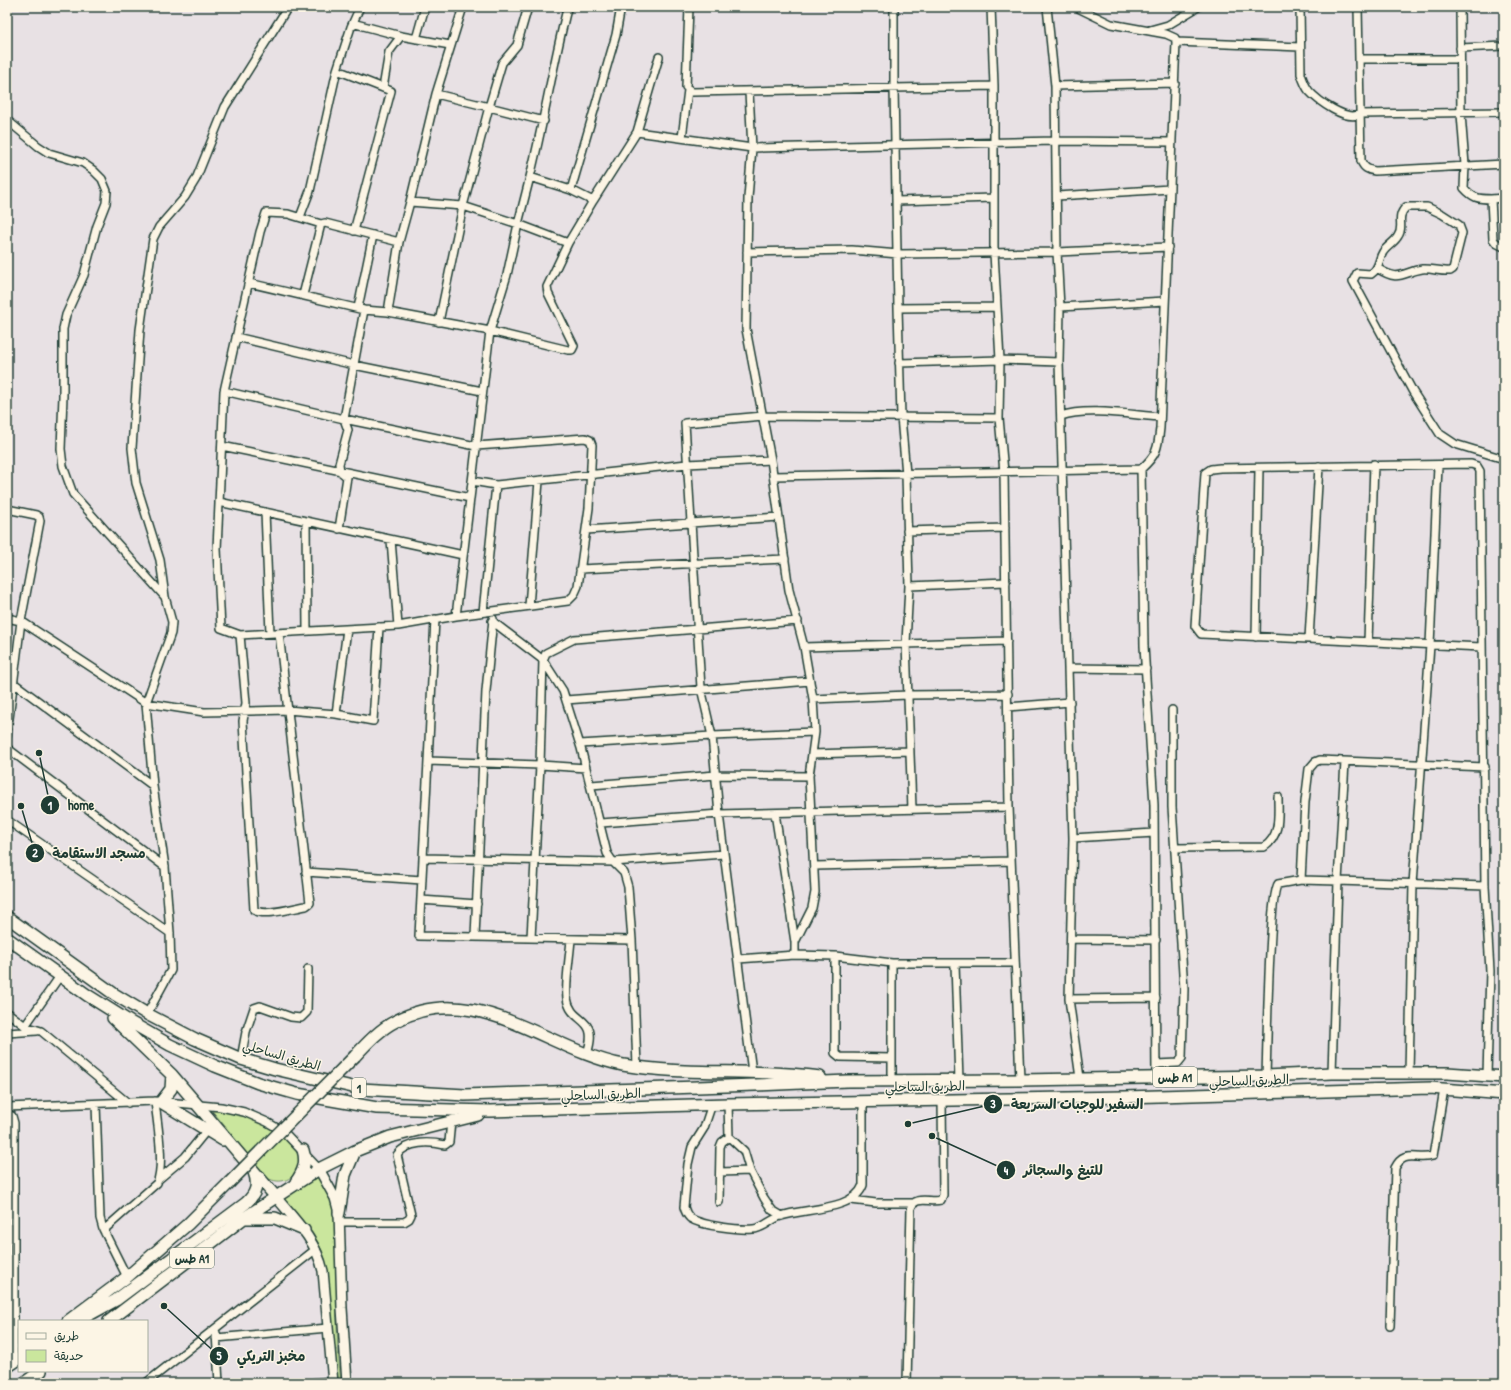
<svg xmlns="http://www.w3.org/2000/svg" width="1511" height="1390" font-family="'Patrick Hand','Playpen Sans Arabic',sans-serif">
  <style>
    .green { fill: #cae69d; stroke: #749268 }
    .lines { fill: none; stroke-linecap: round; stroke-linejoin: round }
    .minor-casing { stroke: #1f3d34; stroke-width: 10 }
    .major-casing { stroke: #1f3d34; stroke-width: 12 }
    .highway-casing { stroke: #1f3d34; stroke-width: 14 }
    .minor { stroke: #fcf5e5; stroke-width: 7 }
    .major { stroke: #fcf5e5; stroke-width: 9 }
    .highway { stroke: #fcf5e5; stroke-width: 11 }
    .highway-bridge-casing { stroke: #1f3d34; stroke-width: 14; stroke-linecap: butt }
    .highway-bridge { stroke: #fcf5e5; stroke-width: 11 }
    .labels { text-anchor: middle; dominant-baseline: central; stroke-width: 3; stroke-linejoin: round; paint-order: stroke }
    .shield { fill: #fcf5e5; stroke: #617469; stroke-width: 1 }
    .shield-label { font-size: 12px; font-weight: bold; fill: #1f3d34 }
    .street-label { font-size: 13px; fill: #1f3d34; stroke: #fcf5e5 }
    .leader { fill: none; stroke: #1f3d34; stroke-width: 1.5 }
    .callout-dot { fill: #1f3d34; stroke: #fcf5e5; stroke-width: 1.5 }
    .mark-label { font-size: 12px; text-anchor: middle; font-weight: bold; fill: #fff }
    .callout-label { font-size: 14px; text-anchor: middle; font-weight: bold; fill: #1f3d34; stroke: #fcf5e5; stroke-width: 3; stroke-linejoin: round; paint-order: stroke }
  </style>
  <rect width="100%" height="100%" fill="#e8e1e4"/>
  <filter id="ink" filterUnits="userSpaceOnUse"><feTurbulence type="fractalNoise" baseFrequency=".025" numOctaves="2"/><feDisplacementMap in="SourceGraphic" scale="8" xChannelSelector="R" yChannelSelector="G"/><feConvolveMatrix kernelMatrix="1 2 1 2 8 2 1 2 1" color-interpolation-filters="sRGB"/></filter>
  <g filter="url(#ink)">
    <path class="green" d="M 210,1108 C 219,1110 229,1111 238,1114 C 255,1118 292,1136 299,1153 C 301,1158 300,1161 299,1165 C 294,1180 281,1185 267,1178 Z
      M 316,1175 C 346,1202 335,1287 337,1325 C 337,1344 339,1364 341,1383 L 336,1383 L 325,1259 C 318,1235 299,1216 283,1198 Z"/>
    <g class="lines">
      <g class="minor-casing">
        <path id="minor" d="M 528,7 L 517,45 L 502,63 L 489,107 L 544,121
          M 621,7 L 616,35 L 571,190 L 593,201 L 637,132 L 659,57
          M 689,7 L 686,87 L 692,92 L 994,86
          M 894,7 L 894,88 L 898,308 L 901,417 L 906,474 L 909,586 L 906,643 L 912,809
          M 991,7 L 994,86 L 994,253 L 1000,360 L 999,418 L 1004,472 L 1009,807 L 1020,1080
          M 1047,7 L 1055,86 L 1057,252 L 1060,307 L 1059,362 L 1073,838 L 1069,999 L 1080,1078
          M 1300,7 L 1301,74 C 1303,80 1305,86 1309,91 C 1318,101 1347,122 1360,114 L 1504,112
          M 1358,7 L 1361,161 C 1364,168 1368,170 1375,171 L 1504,164
          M 1460,7 L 1461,114 L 1465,165 L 1464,188 C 1473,198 1478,199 1491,199 L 1493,239 L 1496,243 L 1504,247
          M 351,27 L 360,7
          M 1150,30 L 1168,25 L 1198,7
          M 401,36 L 450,45
          M 416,39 L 425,7
          M 1176,42 L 1300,47
          M 1460,48 L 1504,46
          M 1359,59 L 1460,59
          M 337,70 L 351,27 L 356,24 L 401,36 L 389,52 L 383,88
          M 1055,86 L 1175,83
          M 749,92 L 752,148 L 748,198 L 746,329 L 771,460 L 789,590 L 804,647 L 813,699 L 815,732 L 809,776 L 815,892 L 812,908 L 795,942 L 795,955 L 835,956 L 892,963 L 1014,963
          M 436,94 L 463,7
          M 7,120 L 38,146 L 49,153 L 83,163 L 93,170 L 102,179 L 107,191 L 106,203 L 97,226 L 84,275 L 66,315 L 63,329 L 63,396 L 61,449 L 63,466 L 73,494 L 165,597 L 172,622 L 171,633 L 146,703 L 153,786 L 165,867 L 170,933 L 171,970 L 147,1014
          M 637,132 L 752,148 L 1055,141 L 1172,142
          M 682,138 L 688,90
          M 530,177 C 544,121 553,65 567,9 L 566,7
          M 1057,196 L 1170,189
          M 1491,199 L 1504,198
          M 897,201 L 993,198
          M 300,217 L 310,191 L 337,70 L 391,91 L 354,231
          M 568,243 L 518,224 L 507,275 L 490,331 L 568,350 L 572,350 L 574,346 L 548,293 L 547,287 L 568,243 L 593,201
          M 747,252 L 852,250 L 898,254 L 1057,252 L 1168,247
          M 1377,268 C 1400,283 1402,272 1422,269 C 1431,268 1441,272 1450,271 L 1453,269 L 1462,233 L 1459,225 L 1442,214 L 1427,207 L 1406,207 C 1395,218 1405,226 1398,236 C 1395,242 1387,246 1383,252 C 1378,260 1380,268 1371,274 L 1357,273 L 1353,281 L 1413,392 L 1440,434 L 1455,444 L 1504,459
          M 249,283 L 364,310 L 388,312 L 490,331 L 456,616
          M 303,295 L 321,224 L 325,223 L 399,242
          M 1060,307 L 1165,301
          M 358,308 L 373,235
          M 898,308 L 996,307
          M 388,312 L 399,242 L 410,202
          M 439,322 L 463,206 L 410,202 L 436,94 L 489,107 L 463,206 L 518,224 L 530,177 L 571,190
          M 236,337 L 354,365 L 482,391
          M 899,363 L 1000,360 L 1059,362
          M 224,391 L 344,419 L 476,446 L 585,438 L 590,440 L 592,445 L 589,508 L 578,586 L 574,595 L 568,601 L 456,616 L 398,626 L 240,635 L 221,628 L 217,549 L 224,391 L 260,232 L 266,213 L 288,214 L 321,224
          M 1061,416 C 1087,407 1131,415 1160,417
          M 222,446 L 470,498
          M 1141,469 L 1144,646 L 1154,805 L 1156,1077
          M 773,476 L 1141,469 C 1157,455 1158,448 1160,428 L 1176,42 L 1175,38 L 1166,34 L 1111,24 L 1076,7
          M 472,481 L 496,485 L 687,464 L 771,460
          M 219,502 L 463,555
          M 7,509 L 36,515 L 39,517 L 40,521 L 21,621 L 7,735
          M 265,512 L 270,633
          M 306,521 L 307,631
          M 339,529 L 347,477 L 340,471 L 339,464 L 348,430 L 344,419 L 364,310
          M 586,530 L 779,517
          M 907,531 L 1005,528
          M 391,540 L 398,626
          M 580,569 L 785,559
          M 909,586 L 1006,582
          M 165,597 L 160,560 L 136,483 L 132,448 L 140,330 L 153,239 L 159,227 L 185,197 L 196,179 L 225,107 L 288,7
          M 529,606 L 539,481
          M 483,612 L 496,485
          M 7,618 L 21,621 L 146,703 L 204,712 L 287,710 L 336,714 L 347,629
          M 435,619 L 428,761 L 540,765 L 543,660 L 546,653 L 574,639 L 798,621
          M 492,621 L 543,660 L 563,691 L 581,748 L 607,853 L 613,862 L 724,854
          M 240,635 L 246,703 L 243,721 L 254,910 C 265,917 293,908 306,906 L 310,903 L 279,633
          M 1256,637 L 1259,468
          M 1309,639 L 1319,466
          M 1368,642 L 1374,464
          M 804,647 L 1007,641
          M 1482,647 L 1201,634 L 1195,626 L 1205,473 L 1211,469 L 1220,468 L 1471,464 L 1477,466 L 1480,471 L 1485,886 L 1490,971 L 1487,1075
          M 1069,668 L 1146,669
          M 7,678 L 153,786
          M 813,699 L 908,695 L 1008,694
          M 566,700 L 810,681
          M 1008,707 L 1070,702
          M 336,714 L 373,721 L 379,627
          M 580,744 L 712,736 L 815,732
          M 7,748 L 165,867
          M 812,754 L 910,751
          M 591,785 L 716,775 L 809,776
          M 775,813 L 795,942
          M 7,820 L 170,933
          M 601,823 L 719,814 L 1009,807
          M 1073,838 L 1154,833
          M 1175,848 L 1264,847 C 1281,836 1278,815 1278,797
          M 423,858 L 613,862 L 624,873 L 628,887 L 632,940 L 419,936 C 422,878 425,819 428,761
          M 815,866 L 1011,861
          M 306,872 L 422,880
          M 1301,880 L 1305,802 L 1309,769 L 1315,762 L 1320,760 L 1485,767
          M 421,900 L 477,904
          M 475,937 L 486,691 L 493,619
          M 531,938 L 540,765 L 586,768
          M 571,939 C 570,955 565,983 567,998 C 571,1026 600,1014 587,1054
          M 1071,939 L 1156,940
          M 632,940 L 637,1066
          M 835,956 L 835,1053 L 840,1057 L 892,1058
          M 738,959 L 795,955
          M 955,964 L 959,1081
          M 1069,999 L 1156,998
          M 7,1012 L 25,1026 L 41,1031 L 128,1103
          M 25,1026 L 60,976
          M 7,1033 L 37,1031
          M 241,1059 L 246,1032 L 254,1008 L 260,1006 L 291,1017 L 301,1018 L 307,1012 L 308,969
          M 1156,1064 L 1178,1063 L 1182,1058 L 1184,989 L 1172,807 L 1172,710
          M 752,1072 L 719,814 L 712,736 L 701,688 L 685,423 L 763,416 L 999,418
          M 1332,1073 L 1338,881 L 1345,762
          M 1409,1073 L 1413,884 L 1430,645 L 1438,466
          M 1266,1076 C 1267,1051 1269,894 1278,884 L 1301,880 L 1338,881 L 1485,886
          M 892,1082 L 892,963
          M 96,1104 L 100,1218 L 103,1229 L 127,1277
          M 712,1104 L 704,1128 L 692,1147 L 688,1164 L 684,1207 C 685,1211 687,1215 690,1218 C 702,1226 739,1230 753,1229 C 763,1229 771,1219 781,1216 C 804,1208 854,1211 863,1185 L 863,1101
          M 728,1104 L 729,1137 L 744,1151 L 750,1171 L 764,1198 L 772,1210 L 782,1216
          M 7,1107 L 155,1101 L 221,1107 L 244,1112 L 267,1122 L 284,1132 L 319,1169
          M 7,1114 L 12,1116 L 14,1123 L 14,1362
          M 720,1172 L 750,1171
          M 159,1179 L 185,1157 L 207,1130
          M 851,1200 L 876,1203 L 912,1203
          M 719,1202 L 720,1147 L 722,1142 L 729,1137
          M 340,1222 L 404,1222 L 409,1219 L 411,1215 L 397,1155 C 407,1140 431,1142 445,1145 L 449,1142 L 451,1121
          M 105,1233 L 106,1228 L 157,1183 C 165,1163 157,1123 155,1101
          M 1390,1326 L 1395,1168 C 1404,1149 1417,1161 1433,1156 L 1444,1089
          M 216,1333 L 219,1383
          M 216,1338 L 328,1328
          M 146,1383 L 316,1249
          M 312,1383 L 333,1381
          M 907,1383 L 911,1208 C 915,1195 930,1203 941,1200 L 943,1195 L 942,1099"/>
      </g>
      <g class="major-casing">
        <path id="major" d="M 319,1169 L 335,1198 L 339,1213 L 342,1308 L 347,1383
          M 275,1196 C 295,1220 316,1240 323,1271 L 333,1383"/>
      </g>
      <g class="highway-casing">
        <path id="highway" d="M 7,917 L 114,994 L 147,1014 L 195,1039 L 241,1059 L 275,1069 L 361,1089 L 465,1095 L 755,1085 L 847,1081 L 1020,1080 L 1266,1076 L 1332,1073 L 1447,1073 L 1504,1077
          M 7,938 L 87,995 L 130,1022 L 170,1045 L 215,1066 L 258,1083 L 297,1094 L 377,1108 L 490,1111 L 728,1104 L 1125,1097 L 1430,1088 L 1504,1094
          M 113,1018 L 172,1075 L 275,1196
          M 355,1056 C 367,1043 380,1029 396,1021 C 474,978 549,1051 623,1065 C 688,1076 755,1068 820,1077
          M 172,1075 L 171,1089 L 161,1102 L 223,1140
          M 296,1182 C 303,1172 307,1163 303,1150
          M 339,1213 L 345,1175 L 355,1151
          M 245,1218 L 275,1218 L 304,1230
          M 68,1321 L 127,1277 L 188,1224 L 229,1183
          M 78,1321 L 116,1300 L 246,1203 C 256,1194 259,1185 254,1172
          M 109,1321 L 244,1218 L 319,1169 L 355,1151 L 390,1137 L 478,1115
          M 7,1367 L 19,1359
          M 24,1383 L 41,1371"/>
      </g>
      <use href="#minor" class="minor"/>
      <use href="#major" class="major"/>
      <use href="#highway" class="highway"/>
      <g class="highway-bridge-casing">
        <path id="highway-bridge" d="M 229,1183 L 355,1056"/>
      </g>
      <use href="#highway-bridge" class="highway-bridge"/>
    </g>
  </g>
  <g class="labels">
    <g class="shield">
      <rect x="1153" y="1067" width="44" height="20" rx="3"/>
      <rect x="352" y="1078" width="14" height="20" rx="3"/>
      <rect x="170" y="1248" width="44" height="20" rx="3"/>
    </g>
    <g class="shield-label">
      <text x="1175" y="1077">طس A1</text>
      <text x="359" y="1088">1</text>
      <text x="192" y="1258">طس A1</text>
    </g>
    <g class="street-label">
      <text transform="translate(282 1055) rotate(16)">الطريق الساحلي</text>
      <text transform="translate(1249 1080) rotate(-2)">الطريق الساحلي</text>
      <text transform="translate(925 1086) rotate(-1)">الطريق الساحلي</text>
      <text transform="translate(601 1094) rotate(-2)">الطريق الساحلي</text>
    </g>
  </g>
  <path class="leader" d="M39 753L50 805M21 806L35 853M908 1124L993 1104M932 1136L1006 1170M164 1306L219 1356"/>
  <g class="callout-dot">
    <circle cx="39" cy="753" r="4"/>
    <circle cx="21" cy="806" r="4"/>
    <circle cx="908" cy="1124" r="4"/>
    <circle cx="932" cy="1136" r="4"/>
    <circle cx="164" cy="1306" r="4"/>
    <circle cx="50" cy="805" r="10"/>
    <circle cx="35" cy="853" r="10"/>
    <circle cx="993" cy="1104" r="10"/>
    <circle cx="1006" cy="1170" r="10"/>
    <circle cx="219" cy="1356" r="10"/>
  </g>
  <g class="mark-label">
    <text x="50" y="810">1</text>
    <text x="35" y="857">2</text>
    <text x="993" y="1108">3</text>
    <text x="1006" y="1175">4</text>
    <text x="219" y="1360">5</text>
  </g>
  <g class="callout-label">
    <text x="81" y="810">home</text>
    <text x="99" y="858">مسجد الاستقامة</text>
    <text x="1077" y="1109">السفير للوجبات السريعة</text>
    <text x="1063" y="1175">للتيغ والسجائر</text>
    <text x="271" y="1361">مخبز التريكي</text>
  </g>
  <rect width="1511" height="1390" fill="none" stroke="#fcf5e5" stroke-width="24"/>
  <rect x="12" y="12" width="1487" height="1366" fill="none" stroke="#1f3d34" stroke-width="1.5" filter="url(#ink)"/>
  <rect x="18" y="1320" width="130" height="52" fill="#fcf5e5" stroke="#a4ab9e"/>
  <rect x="26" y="1333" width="20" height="6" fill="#fcf5e5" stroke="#a4ab9e"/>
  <text x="54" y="1340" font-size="12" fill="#1f3d34">طريق</text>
  <rect x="26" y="1350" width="20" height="12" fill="#cae69d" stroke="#a4ab9e"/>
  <text x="54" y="1360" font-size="12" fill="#1f3d34">حديقة</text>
</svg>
